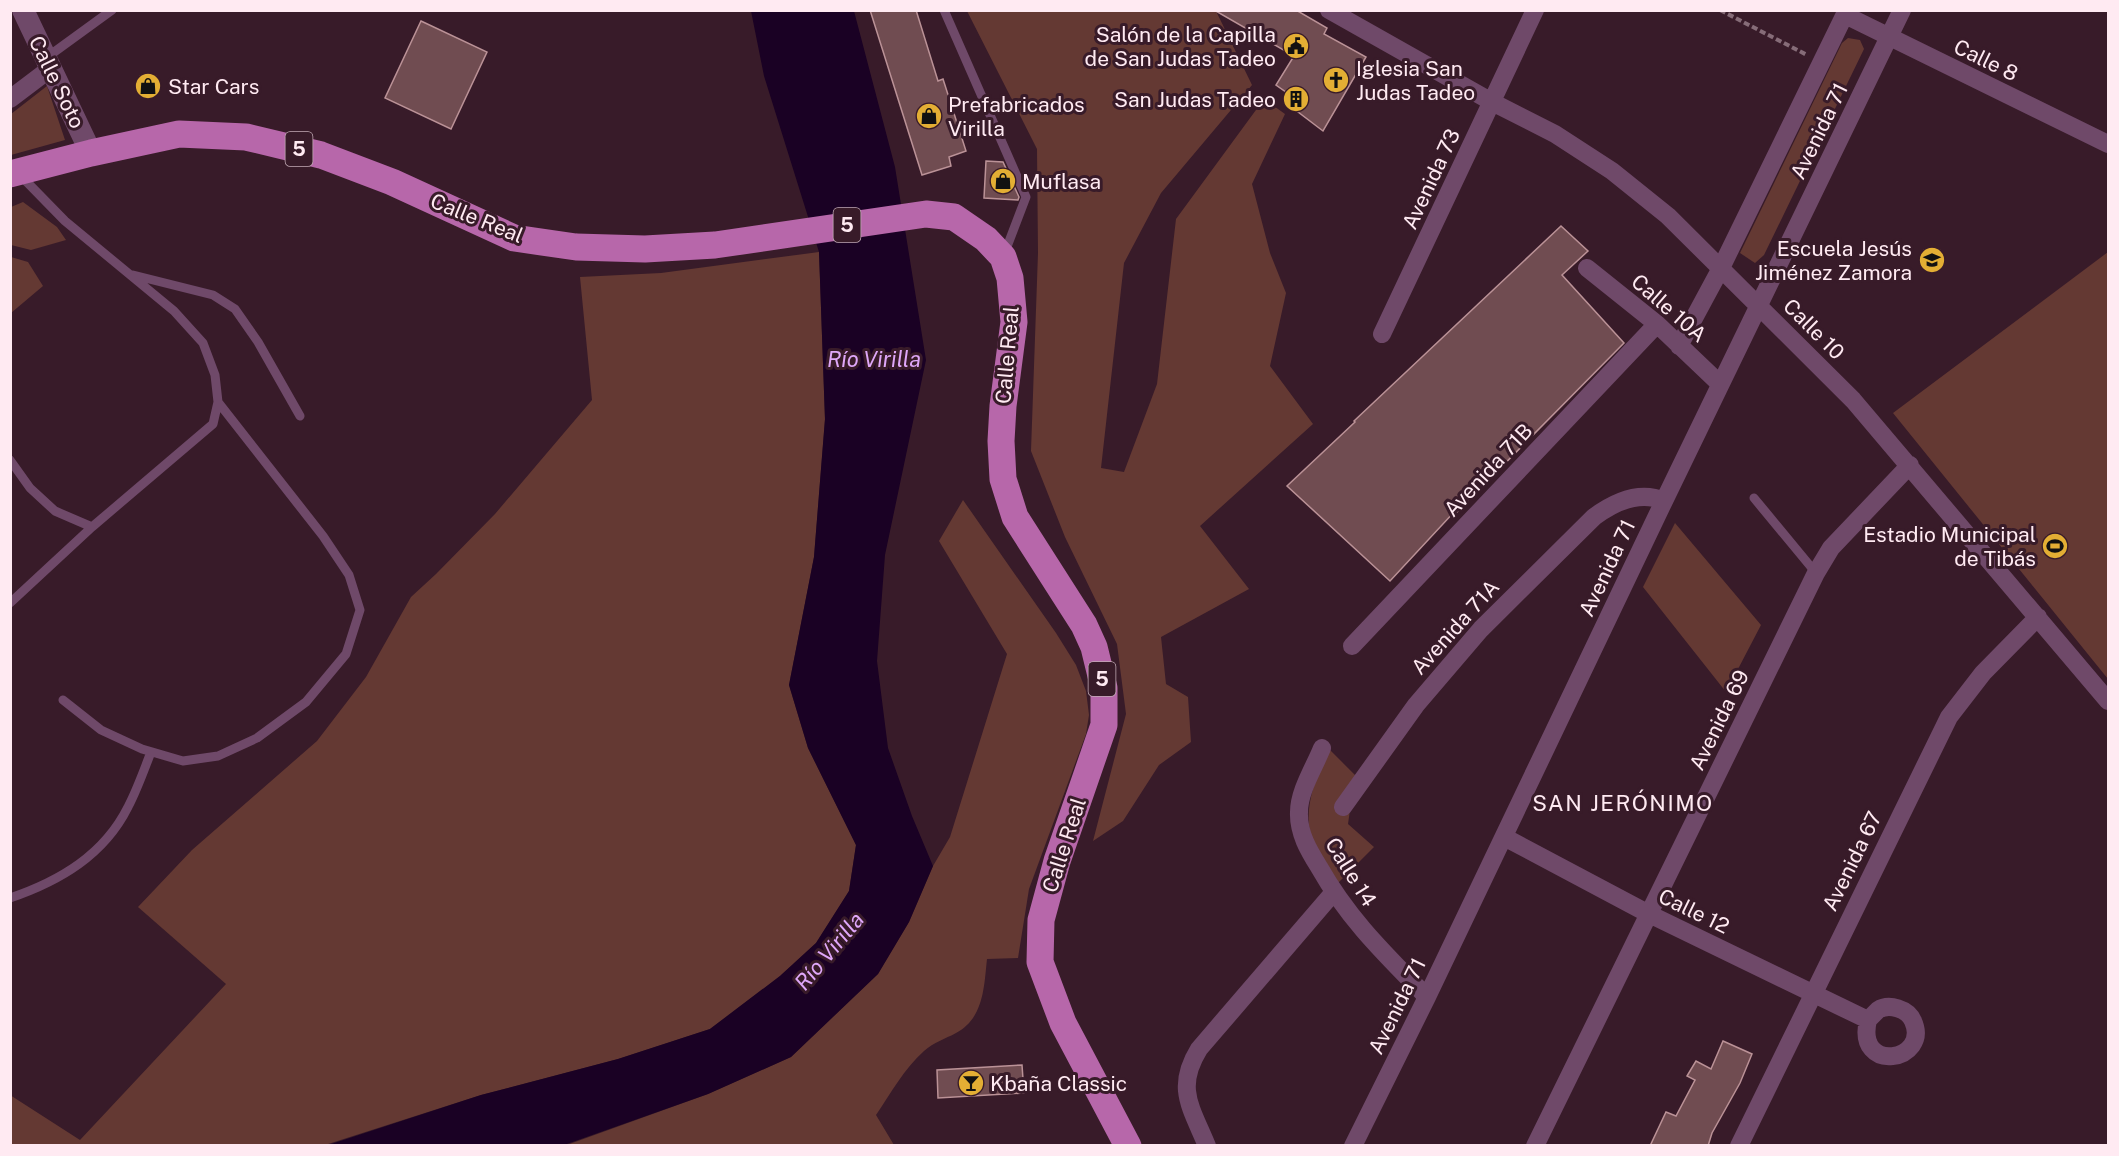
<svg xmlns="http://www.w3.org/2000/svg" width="2119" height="1156" font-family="'Public Sans',sans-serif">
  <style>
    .green { fill: #643933 }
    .water { fill: #1a0124 }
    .building { fill: #704c51; stroke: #bb9297; stroke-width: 1.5 }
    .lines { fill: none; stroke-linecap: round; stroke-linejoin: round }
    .path { stroke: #866c78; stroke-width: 4; stroke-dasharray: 6 3; stroke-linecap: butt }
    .service { stroke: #6f4969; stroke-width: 9 }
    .minor { stroke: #6f4969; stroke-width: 18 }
    .tertiary { stroke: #6f4969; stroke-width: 22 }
    .primary { stroke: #b767aa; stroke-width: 27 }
    .labels { text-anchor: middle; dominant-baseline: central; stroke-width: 6; stroke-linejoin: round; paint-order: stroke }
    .shield { fill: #381b29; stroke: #c3acb6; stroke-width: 1.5 }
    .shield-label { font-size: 20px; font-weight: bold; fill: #ffeaf2 }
    .poi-label { font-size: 21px; fill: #ffeaf2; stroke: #381b29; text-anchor: start }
    .street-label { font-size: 21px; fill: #ffeaf2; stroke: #381b29 }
    .water-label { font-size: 22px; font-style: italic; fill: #dfa7f9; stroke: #381b29 }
    .neighbourhood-label { font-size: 22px; letter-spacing: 1.5px; fill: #ffeaf2; stroke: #381b29 }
  </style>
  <rect width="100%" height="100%" fill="#381b29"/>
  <path class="green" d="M 967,11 L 1216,11 L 1252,85 L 1161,193 L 1124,263 L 1101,468 L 1124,472 L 1157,384 L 1176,219 L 1264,99 L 1285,114 L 1252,184 L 1270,253 L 1286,293 L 1270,366 L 1313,424 L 1200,526 L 1249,589 L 1161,637 L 1166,684 L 1188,697 L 1191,742 L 1159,765 L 1123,821 L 1093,841 L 1126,714 L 1117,644 L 1065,537 L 1031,451 L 1038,253 L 1037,149 Z
    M 1848,38 L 1860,40 L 1864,49 L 1764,255 L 1755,263 L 1740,253 L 1842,43 Z
    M 47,86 L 65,140 L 11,155 L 11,114 Z
    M 23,202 L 57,227 L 66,240 L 31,250 L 11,245 L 11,207 Z
    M 819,252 L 825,419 L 814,557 L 789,685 L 808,748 L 856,845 L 849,891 L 816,943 L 780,976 L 710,1029 L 618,1059 L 481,1095 L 325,1145 L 11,1145 L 10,1095 L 80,1140 L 226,984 L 138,907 L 192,850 L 317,741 L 366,677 L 411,597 L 436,574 L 495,514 L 592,400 L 580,277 L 661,273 Z
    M 2108,252 L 2108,679 L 1893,413 Z
    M 11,257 L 28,262 L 43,286 L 11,313 Z
    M 963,500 L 1056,633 L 1076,665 L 1086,691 L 1089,715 L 1086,734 L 1029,889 L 1018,958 L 987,959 C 984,987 984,1018 956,1033 C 945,1039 934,1042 924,1051 C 904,1069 891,1093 876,1115 L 894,1145 L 564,1146 L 708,1094 L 791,1057 L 878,974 L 909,922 L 933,866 L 950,837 L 1007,654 L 939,541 Z
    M 1675,523 L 1761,625 L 1726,692 L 1643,587 Z
    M 1328,748 L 1355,775 L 1348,824 L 1374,847 L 1337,884 C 1330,871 1318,857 1313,843 C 1301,810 1316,779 1328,748 Z"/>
  <path class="water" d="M 751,11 L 854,11 L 895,167 L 926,360 L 885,555 L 877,661 L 888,748 L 912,816 L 933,866 L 909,922 L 878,974 L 791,1057 L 708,1094 L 564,1145 L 325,1146 L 481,1095 L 618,1059 L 710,1029 L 780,976 L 816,943 L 849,891 L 856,845 L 808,748 L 789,685 L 814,557 L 825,419 L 819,252 L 764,76 Z"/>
  <path class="building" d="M 870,10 L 916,10 L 938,81 L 943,79 L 966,151 L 949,157 L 951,166 L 922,175 Z
    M 1214,10 L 1296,10 L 1327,28 L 1324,34 L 1366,57 L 1323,131 L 1285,102 L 1290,95 L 1276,85 L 1294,56 Z
    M 421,21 L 487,52 L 451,129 L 385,98 Z
    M 986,161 L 1003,162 L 1019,197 L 1018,200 L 984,198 Z
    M 1561,226 L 1588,251 L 1562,275 L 1624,343 L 1456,513 L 1455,511 L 1390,581 L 1287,486 L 1355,422 L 1354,421 Z
    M 1723,1041 L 1752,1054 L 1740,1083 L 1712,1133 L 1708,1146 L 1650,1146 L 1666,1112 L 1676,1116 L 1695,1080 L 1687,1076 L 1696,1061 L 1711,1069 Z
    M 1022,1065 L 1024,1093 L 938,1098 L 937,1070 Z"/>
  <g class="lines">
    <path class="path" d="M 1720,10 L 1807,55"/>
    <path class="service" d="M 944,10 L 1026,197 L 1005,252
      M 46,58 L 112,10
      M 133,275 L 213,295 L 235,309 L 258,342 L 300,416
      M 10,460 L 30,488 L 55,511 L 92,527 L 213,424 L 218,402 L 215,375 L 203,343 L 174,311 L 65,221 L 21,176
      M 1754,498 L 1816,573
      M 10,603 L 92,527
      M 63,700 L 101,730 L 142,749 L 183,761 L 218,756 L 257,738 L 306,702 L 346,654 L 360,610 L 349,575 L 323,536 L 218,402
      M 10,898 C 60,881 104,855 128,807 C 137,790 144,770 151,752"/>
    <path class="minor" d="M 1329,10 L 1492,102 L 1555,134 L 1612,171 L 1668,216 L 1853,400 L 2108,701
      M 1845,15 L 2108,144
      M 10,99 L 51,68
      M 1587,268 L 1657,324 L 1720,384
      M 1382,334 L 1535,10
      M 1679,346 L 1721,268 L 1847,10
      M 1352,646 L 1657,324
      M 1322,748 C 1314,768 1299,791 1299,812 C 1298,833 1309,851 1319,867 C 1349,920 1386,955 1427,997
      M 1343,807 L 1416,705 L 1481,629 L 1594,517 C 1613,503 1639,490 1664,501
      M 1504,837 L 1649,914 L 1868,1020 C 1855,1075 1931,1061 1913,1021 C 1908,1009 1889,1003 1878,1010 C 1875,1013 1871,1017 1868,1020
      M 1207,1146 C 1191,1107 1175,1088 1199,1049 L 1333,893
      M 1353,1146 L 1427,997 L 1664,501 L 1902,10
      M 1535,1146 L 1816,573 L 1831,548 L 1910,465
      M 1739,1146 L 1949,717 L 1983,673 L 2038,617"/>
    <path class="tertiary" d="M 23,10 L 91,153"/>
    <path class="primary" d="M 10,174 L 91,153 L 179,134 L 246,137 L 321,155 L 392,182 L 514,238 L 576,247 L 645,249 L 715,245 L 926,214 L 954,217 L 986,239 L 1003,257 L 1010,278 L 1014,322 L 1003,406 L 1001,441 L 1003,479 L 1015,517 L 1084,625 L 1094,647 L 1104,688 L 1104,725 L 1057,861 L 1041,920 L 1040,962 L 1063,1023 L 1128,1146"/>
  </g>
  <defs>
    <g id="civic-disc" transform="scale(1.35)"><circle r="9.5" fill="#e3ae34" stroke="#381b29"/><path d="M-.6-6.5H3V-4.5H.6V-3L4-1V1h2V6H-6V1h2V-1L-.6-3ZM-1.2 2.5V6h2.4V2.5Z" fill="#111"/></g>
    <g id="church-disc" transform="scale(1.35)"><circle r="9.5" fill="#e3ae34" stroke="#381b29"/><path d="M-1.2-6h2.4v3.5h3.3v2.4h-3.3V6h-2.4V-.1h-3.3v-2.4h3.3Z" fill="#111"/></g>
    <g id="shop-disc" transform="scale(1.35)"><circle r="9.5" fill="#e3ae34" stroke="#381b29"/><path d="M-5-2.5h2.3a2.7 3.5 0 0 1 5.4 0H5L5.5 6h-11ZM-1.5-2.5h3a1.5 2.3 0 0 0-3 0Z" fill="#111"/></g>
    <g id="building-disc" transform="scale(1.35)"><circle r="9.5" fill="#e3ae34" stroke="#381b29"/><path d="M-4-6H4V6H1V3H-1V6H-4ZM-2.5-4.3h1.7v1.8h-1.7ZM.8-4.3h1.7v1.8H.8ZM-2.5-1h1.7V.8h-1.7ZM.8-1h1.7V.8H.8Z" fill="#111"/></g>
    <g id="school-disc" transform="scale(1.35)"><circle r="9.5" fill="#e3ae34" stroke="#381b29"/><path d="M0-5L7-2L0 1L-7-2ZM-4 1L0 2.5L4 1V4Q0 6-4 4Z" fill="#111"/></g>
    <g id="stadium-disc" transform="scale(1.35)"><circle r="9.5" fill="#e3ae34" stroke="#381b29"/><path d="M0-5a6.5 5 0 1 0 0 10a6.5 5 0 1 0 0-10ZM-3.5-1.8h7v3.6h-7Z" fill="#111"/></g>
    <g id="bar-disc" transform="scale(1.35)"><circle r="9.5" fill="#e3ae34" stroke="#381b29"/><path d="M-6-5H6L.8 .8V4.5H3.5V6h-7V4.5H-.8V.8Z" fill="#111"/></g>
  </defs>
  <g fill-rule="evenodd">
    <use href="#civic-disc" x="1296" y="46"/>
    <use href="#church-disc" x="1336" y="80"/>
    <use href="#shop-disc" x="148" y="86"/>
    <use href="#building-disc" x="1296" y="99"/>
    <use href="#shop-disc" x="929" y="116"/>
    <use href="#shop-disc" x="1003" y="181"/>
    <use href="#school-disc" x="1932" y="260"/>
    <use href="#stadium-disc" x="2055" y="546"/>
    <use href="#bar-disc" x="971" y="1083"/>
  </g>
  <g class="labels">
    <g class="shield">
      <rect x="285.5" y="132" width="27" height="34" rx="4.5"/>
      <rect x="833.5" y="208" width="27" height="34" rx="4.5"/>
      <rect x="1088.5" y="662" width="27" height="34" rx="4.5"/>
    </g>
    <g class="shield-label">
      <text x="299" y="149">5</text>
      <text x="847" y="225">5</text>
      <text x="1102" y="679">5</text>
    </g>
    <g class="poi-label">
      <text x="1276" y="34" text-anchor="end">Salón de la Capilla<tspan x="1276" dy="24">de San Judas Tadeo</tspan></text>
      <text x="1356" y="68">Iglesia San<tspan x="1356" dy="24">Judas Tadeo</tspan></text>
      <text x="168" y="86">Star Cars</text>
      <text x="1276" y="99" text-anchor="end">San Judas Tadeo</text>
      <text x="948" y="104">Prefabricados<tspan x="948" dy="24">Virilla</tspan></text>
      <text x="1022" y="181">Muflasa</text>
      <text x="1912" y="248" text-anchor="end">Escuela Jesús<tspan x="1912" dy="24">Jiménez Zamora</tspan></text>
      <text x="2036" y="534" text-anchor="end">Estadio Municipal<tspan x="2036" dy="24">de Tibás</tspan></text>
      <text x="990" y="1083">Kbaña Classic</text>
    </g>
    <g class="street-label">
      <text transform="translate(1986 60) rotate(26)">Calle 8</text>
      <text transform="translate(57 82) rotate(64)">Calle Soto</text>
      <text transform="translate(1819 131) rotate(-64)">Avenida 71</text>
      <text transform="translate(1431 179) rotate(-65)">Avenida 73</text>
      <text transform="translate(477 218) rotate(22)">Calle Real</text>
      <text transform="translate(1669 308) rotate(41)">Calle 10A</text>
      <text transform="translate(1814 329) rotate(45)">Calle 10</text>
      <text transform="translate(1007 355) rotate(-85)">Calle Real</text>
      <text transform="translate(1488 470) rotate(-47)">Avenida 71B</text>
      <text transform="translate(1607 568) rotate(-65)">Avenida 71</text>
      <text transform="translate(1455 627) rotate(-48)">Avenida 71A</text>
      <text transform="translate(1719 720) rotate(-64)">Avenida 69</text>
      <text transform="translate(1064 845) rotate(-72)">Calle Real</text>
      <text transform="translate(1852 861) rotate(-64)">Avenida 67</text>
      <text transform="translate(1351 872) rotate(58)">Calle 14</text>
      <text transform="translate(1694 911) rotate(26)">Calle 12</text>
      <text transform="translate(1397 1006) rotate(-64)">Avenida 71</text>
    </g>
    <g class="water-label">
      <text x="874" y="359">Río Virilla</text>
      <text transform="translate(829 951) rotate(-50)">Río Virilla</text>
    </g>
    <g class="neighbourhood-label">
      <text x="1623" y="803">SAN JERÓNIMO</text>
    </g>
  </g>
  <rect width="2119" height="1156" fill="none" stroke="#ffeaf2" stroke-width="24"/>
</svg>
